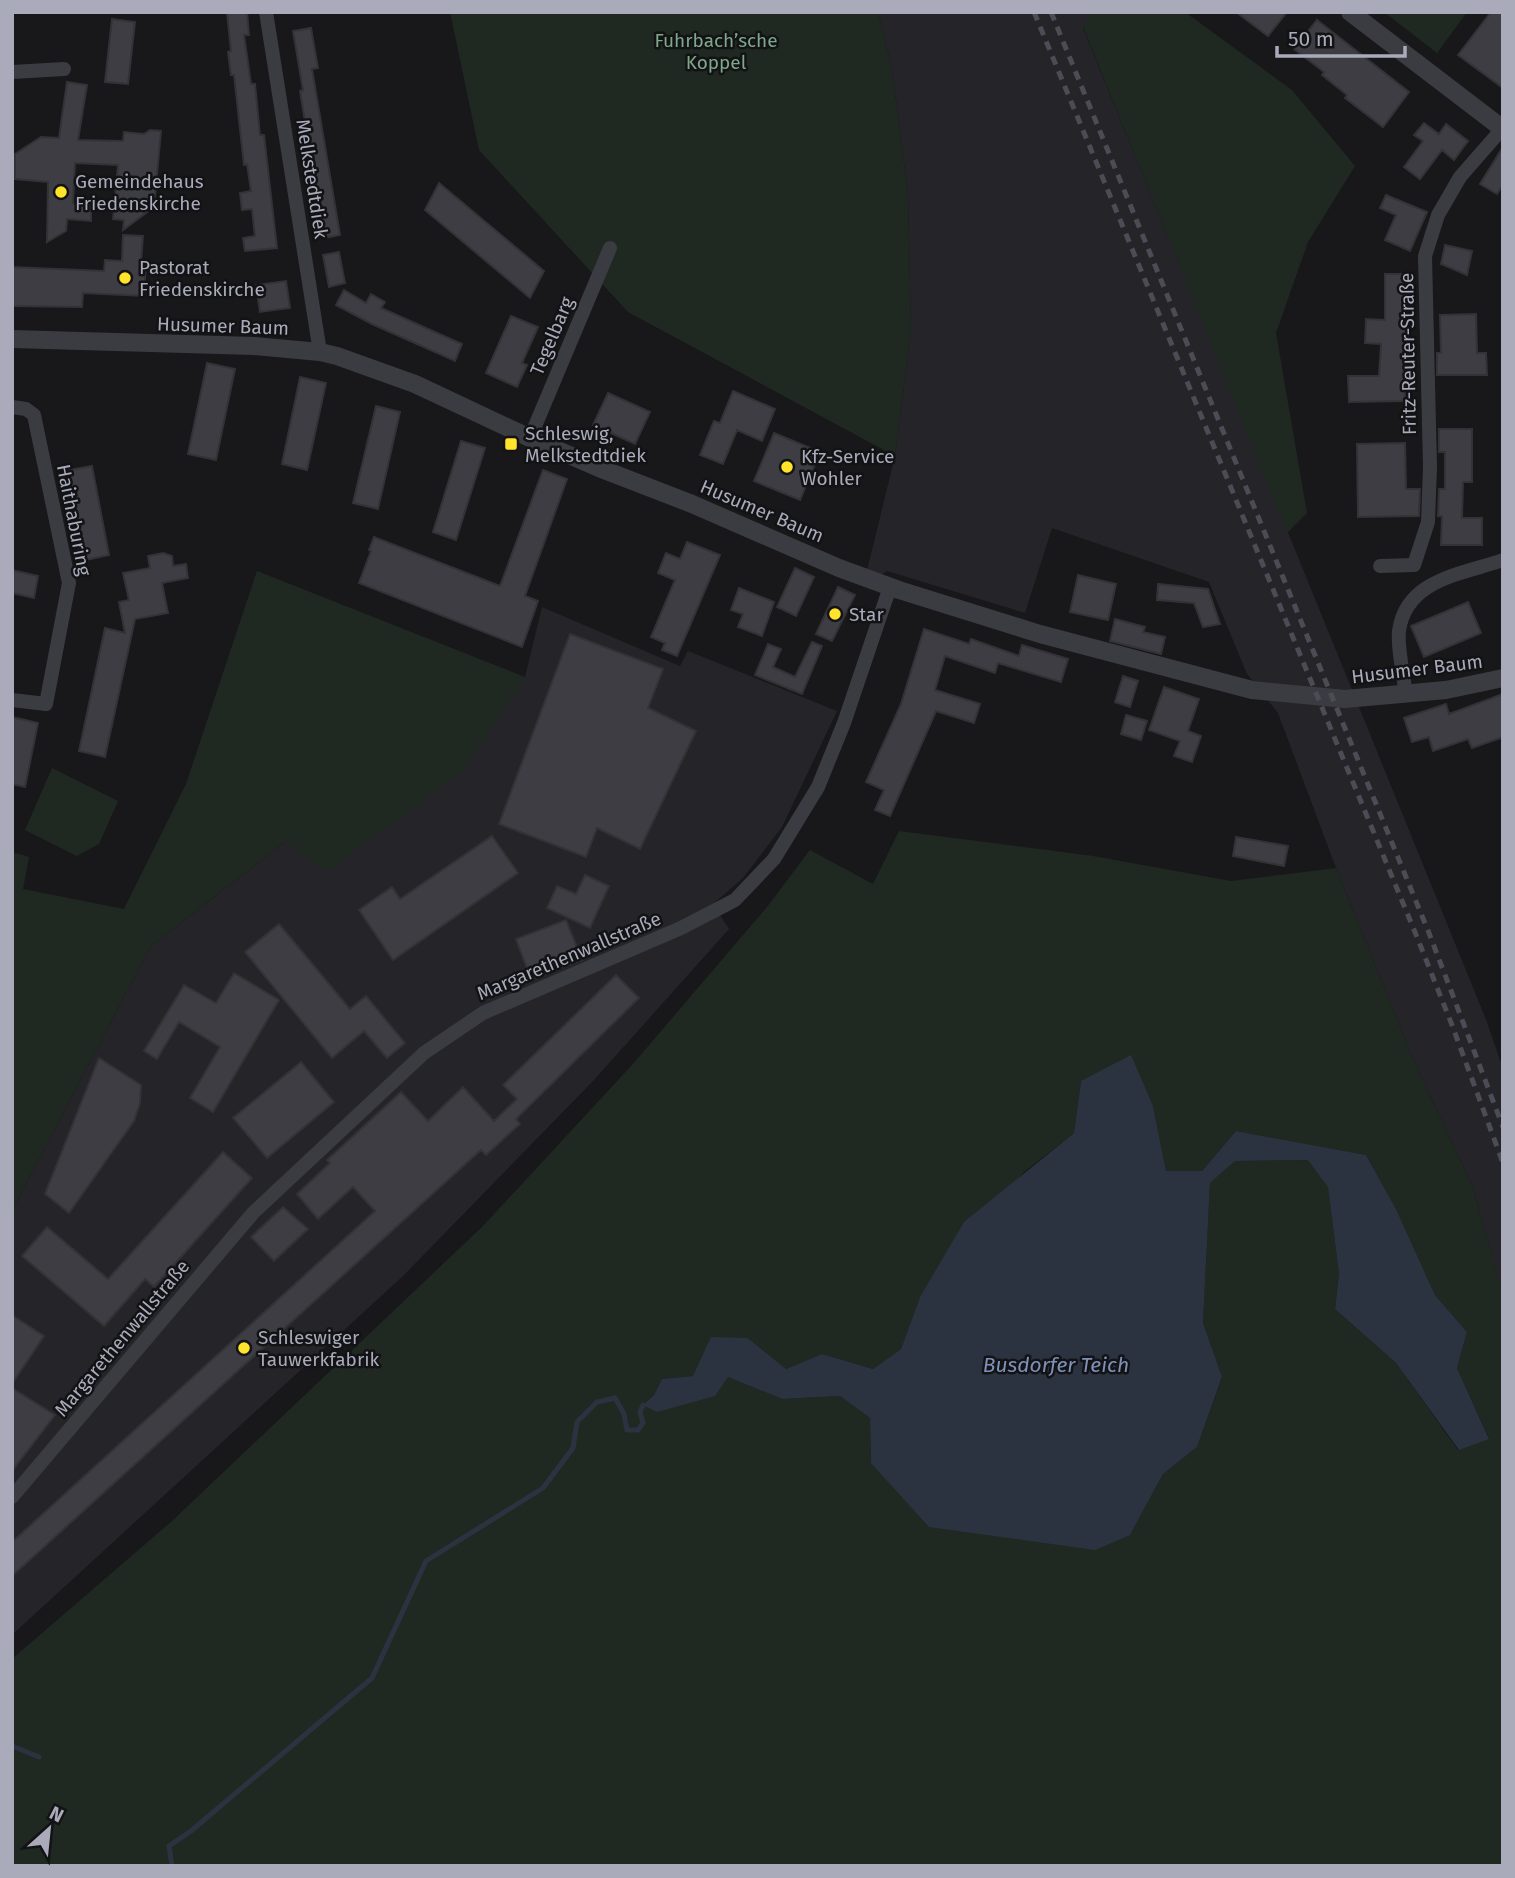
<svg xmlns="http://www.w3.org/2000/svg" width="1515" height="1878" font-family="'Fira Sans',sans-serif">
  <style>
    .built { fill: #252428 }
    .green { fill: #1f2922; fill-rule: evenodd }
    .water { fill: #2c3340 }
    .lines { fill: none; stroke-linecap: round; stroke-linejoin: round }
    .stream { stroke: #2c3340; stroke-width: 5 }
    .building { fill: #3e3d43; stroke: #333237; stroke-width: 2 }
    .minor { stroke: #3b3b42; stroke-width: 14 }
    .tertiary { stroke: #3b3b42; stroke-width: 18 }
    .rail { stroke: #4b4c55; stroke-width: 5; stroke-dasharray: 9 7; stroke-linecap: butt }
    .poi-dot { fill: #ffe42b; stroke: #131315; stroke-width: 2.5 }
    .labels { text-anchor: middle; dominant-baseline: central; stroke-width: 5; stroke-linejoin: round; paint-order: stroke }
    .park-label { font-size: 19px; fill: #7ea88a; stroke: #131315 }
    .street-label { font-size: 19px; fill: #a9abbb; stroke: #131315 }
    .poi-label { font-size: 19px; fill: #a9abbb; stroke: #131315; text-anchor: start }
    .water-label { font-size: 21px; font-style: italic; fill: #7d91b9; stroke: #131315 }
  </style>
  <rect width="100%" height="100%" fill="#18181a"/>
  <path class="built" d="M 878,12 L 1093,12 L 1083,28 L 1487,1022 L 1503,1069 L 1503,1295 L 1472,1185 L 1413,1059 L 1336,868 L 1278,713 L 1247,674 L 1209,582 L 1052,528 L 1025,613 L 887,571 L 863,587 L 895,456 L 911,332 L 908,195 L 892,69 Z
    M 542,607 L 680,666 L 688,651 L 837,711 L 782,827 L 743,878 L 713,904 L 729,929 L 594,1080 L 403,1276 L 12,1635 L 12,1211 L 150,947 L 286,841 L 525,677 Z"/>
  <path class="green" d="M 450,12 L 878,12 L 892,69 L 908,195 L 911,332 L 895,456 L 628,312 L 479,150 Z
    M 1093,12 L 1185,12 L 1292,90 L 1355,166 L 1308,242 L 1276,333 L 1307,513 L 1287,533 L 1083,27 Z
    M 1384,12 L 1467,12 L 1437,53 Z
    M 257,571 L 525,677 L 461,773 L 326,872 L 286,841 L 150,947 L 12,1211 L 12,852 L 29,857 L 23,889 L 124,909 L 186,784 Z
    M 52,768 L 118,801 L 99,844 L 77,856 L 25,830 Z
    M 899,831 L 1093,856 L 1231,881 L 1336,868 L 1413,1059 L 1472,1185 L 1503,1294 L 1503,1866 L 12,1866 L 12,1659 L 172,1521 L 483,1226 L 632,1065 L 767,907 L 810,850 L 873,884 ZM 1081,1081 L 1153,1106 L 1166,1171 L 1202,1171 L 1236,1131 L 1366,1155 L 1396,1209 L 1435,1295 L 1467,1332 L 1457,1368 L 1489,1438 L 1458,1450 L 1396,1363 L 1335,1309 L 1339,1274 L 1328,1186 L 1309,1160 L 1235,1161 L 1210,1183 L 1203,1323 L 1222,1378 L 1197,1447 L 1163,1474 L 1130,1535 L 871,1463 L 870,1418 L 840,1396 L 782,1399 L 728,1377 L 643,1405 L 654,1395 L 662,1379 L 693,1376 L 748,1338 L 786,1369 L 822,1354 L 873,1369 L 901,1349 L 920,1297 L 1024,1172 L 1074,1133 Z"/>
  <path class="water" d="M 1131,1055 L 1153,1106 L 1166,1171 L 1202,1171 L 1236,1131 L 1366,1155 L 1396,1209 L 1435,1295 L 1467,1332 L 1457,1368 L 1489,1439 L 1459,1450 L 1396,1363 L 1335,1309 L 1339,1274 L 1328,1187 L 1308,1160 L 1235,1161 L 1210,1183 L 1203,1323 L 1222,1377 L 1197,1447 L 1163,1474 L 1130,1535 L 1095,1550 L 929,1527 L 871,1463 L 870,1418 L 840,1396 L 782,1399 L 728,1377 L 715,1396 L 657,1412 L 643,1405 L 654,1395 L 662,1379 L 693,1376 L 711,1337 L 748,1338 L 786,1369 L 822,1354 L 873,1369 L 901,1349 L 920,1297 L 964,1222 L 1074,1133 L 1081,1081 Z"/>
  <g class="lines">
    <path class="stream" d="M 12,1746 L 39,1757
      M 172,1866 L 169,1846 L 191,1831 L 372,1678 L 426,1561 L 543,1488 L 573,1448 L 577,1422 L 597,1402 L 615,1398 L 624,1414 L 627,1430 L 638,1430 L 643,1423 L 640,1412 L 643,1405"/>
  </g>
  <path class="building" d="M 227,12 L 247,12 L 249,35 L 244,35 L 251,84 L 255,84 L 260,135 L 264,135 L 277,248 L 245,251 L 243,238 L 255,236 L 252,209 L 242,210 L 240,193 L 251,191 L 247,164 L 244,165 L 234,75 L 231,75 L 228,52 L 231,51 Z
    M 1236,12 L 1287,12 L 1268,36 Z
    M 1491,12 L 1503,12 L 1503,88 L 1458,55 Z
    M 112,19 L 135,22 L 128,84 L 105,82 Z
    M 1317,20 L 1409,92 L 1383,127 L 1345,98 L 1347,95 L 1322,75 L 1324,72 L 1294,49 Z
    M 311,28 L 318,68 L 312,69 L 340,235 L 324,238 L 300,91 L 303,90 L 293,31 Z
    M 67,82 L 87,85 L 78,140 L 123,141 L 124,132 L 144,134 L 150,130 L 161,131 L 154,207 L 123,230 L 124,220 L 113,219 L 118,165 L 75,163 L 73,203 L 91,204 L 91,221 L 67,219 L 66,231 L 47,242 L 48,182 L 15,179 L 15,154 L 41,137 L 59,138 Z
    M 1424,123 L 1439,134 L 1446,124 L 1468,141 L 1454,160 L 1442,150 L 1420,179 L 1404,167 L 1423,141 L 1414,135 Z
    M 1503,147 L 1503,185 L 1497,194 L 1480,184 Z
    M 439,183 L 544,271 L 530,298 L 425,210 Z
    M 1386,195 L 1427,212 L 1410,251 L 1385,240 L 1396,215 L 1380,208 Z
    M 123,235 L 143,236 L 141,262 L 146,262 L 144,296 L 83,293 L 82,307 L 12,306 L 12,267 L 104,271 L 105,260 L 122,261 Z
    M 1445,245 L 1472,251 L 1467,275 L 1441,264 Z
    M 339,252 L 345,283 L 329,287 L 323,255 Z
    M 1385,274 L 1405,274 L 1405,321 L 1408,321 L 1404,363 L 1405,401 L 1349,402 L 1348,376 L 1379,376 L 1381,344 L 1365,343 L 1366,319 L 1385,320 Z
    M 286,281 L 290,308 L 260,312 L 256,285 Z
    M 344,290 L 366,303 L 371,294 L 385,302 L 381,308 L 462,344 L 455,361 L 372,324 L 336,305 Z
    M 1476,314 L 1477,353 L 1486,353 L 1487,375 L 1437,375 L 1437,353 L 1441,353 L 1440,315 Z
    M 511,316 L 538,327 L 522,363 L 527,365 L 517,387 L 486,373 Z
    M 207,363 L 235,369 L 216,460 L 188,454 Z
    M 300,377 L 326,383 L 307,470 L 282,464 Z
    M 733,391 L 775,409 L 762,441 L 737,430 L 723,464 L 700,455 L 714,421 L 720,423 Z
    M 608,393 L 650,412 L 635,444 L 593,425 Z
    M 376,406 L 400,412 L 378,509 L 353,503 Z
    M 1439,429 L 1472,429 L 1472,482 L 1463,482 L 1462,518 L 1482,518 L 1482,545 L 1441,545 L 1442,516 L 1438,516 L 1439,489 L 1445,489 L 1445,452 L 1439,452 Z
    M 774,433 L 820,452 L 800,500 L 754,481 Z
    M 461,441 L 485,448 L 456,540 L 433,532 Z
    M 1405,443 L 1406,489 L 1420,489 L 1419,516 L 1358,517 L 1357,444 Z
    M 92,466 L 109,555 L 81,561 L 64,471 Z
    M 543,470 L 567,479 L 525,596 L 538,601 L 522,647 L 359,583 L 371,551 L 369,550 L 374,537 L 500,586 Z
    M 687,542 L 720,555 L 677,656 L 662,650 L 665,643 L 651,637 L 675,580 L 658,573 L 666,553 L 680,559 Z
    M 163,553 L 172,556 L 173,566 L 186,564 L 188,578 L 162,583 L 168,613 L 135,619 L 105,757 L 79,751 L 105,628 L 125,633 L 119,602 L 129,600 L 123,573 L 150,568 L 148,556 Z
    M 795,568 L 814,577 L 796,616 L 777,607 Z
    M 12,570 L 38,576 L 34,598 L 12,593 Z
    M 1078,575 L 1116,584 L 1108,620 L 1070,612 Z
    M 1158,584 L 1208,589 L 1220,624 L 1203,627 L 1194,603 L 1157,600 Z
    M 838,587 L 855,595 L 832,641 L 816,634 Z
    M 739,588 L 774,602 L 762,636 L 738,627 L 743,614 L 731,610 Z
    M 1468,602 L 1481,633 L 1424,657 L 1411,626 Z
    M 1115,619 L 1145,627 L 1143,632 L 1165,637 L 1161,654 L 1110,641 Z
    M 924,629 L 969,644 L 971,639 L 1019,656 L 1022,645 L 1068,659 L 1061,682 L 998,663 L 995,673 L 945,656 L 935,690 L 980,704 L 974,723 L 936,711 L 890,816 L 875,810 L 884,790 L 866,782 L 901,704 Z
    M 570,634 L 663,669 L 648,708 L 696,731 L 640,849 L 597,828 L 586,857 L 499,824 Z
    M 812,642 L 822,646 L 802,694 L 755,675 L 768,644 L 781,649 L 773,667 L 795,677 Z
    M 1123,676 L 1138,681 L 1130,707 L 1115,702 Z
    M 1164,687 L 1199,699 L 1188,731 L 1201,736 L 1192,762 L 1174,756 L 1180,741 L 1149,730 Z
    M 1503,694 L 1503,737 L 1472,748 L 1468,739 L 1433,751 L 1429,737 L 1412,742 L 1404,718 L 1446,704 L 1449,714 Z
    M 1126,715 L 1147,721 L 1141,740 L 1121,734 Z
    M 12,717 L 38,723 L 25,787 L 12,784 Z
    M 492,836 L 518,873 L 393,960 L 359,910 L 392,887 L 400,899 Z
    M 1236,837 L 1288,846 L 1284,866 L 1233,856 Z
    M 585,875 L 609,886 L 590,928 L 547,908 L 557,886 L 576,894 Z
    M 566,920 L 582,960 L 531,979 L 516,939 Z
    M 279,924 L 350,1009 L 366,996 L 405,1043 L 387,1058 L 364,1031 L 332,1058 L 245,952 Z
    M 234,973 L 279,1000 L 213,1112 L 190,1098 L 220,1047 L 179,1022 L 157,1059 L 144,1051 L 184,985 L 216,1003 Z
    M 616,975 L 639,998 L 516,1119 L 520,1124 L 486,1155 L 481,1150 L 12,1576 L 12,1542 L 375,1211 L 353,1187 L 318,1219 L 297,1194 L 330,1163 L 327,1160 L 401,1092 L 428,1121 L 463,1087 L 494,1121 L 517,1099 L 503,1085 Z
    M 99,1058 L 141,1085 L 140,1103 L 134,1121 L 69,1213 L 45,1194 Z
    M 301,1062 L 334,1102 L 267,1158 L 233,1118 Z
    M 223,1152 L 252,1178 L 154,1287 L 145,1279 L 104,1326 L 22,1256 L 47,1227 L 108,1279 Z
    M 283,1207 L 308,1229 L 274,1261 L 251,1237 Z
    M 12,1315 L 44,1336 L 12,1384 Z
    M 12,1388 L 55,1415 L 12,1471 Z"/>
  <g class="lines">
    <path class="minor" d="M 266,12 L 320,352
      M 12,72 L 64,69
      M 12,407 L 26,409 L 34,415 L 69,583 L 46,704 L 12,700
      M 530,438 L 610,248
      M 1380,566 L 1414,565 L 1428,522 L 1430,467 L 1425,256 L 1438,215 L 1460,177 L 1502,129
      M 1406,695 C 1404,678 1397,647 1399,631 C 1406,579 1463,574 1503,560
      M 12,1497 L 253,1213 L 424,1053 L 483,1013 L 681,928 L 735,900 L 774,859 L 818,787 L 844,723 L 890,587"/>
    <path class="tertiary" d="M 1350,12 L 1503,129
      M 12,339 L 254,346 L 320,352 L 337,356 L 415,384 L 530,438 L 599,468 L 692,504 L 839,568 L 899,590 L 1040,634 L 1252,690 L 1345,699 L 1446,690 L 1503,678"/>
    <path class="rail" d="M 1034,12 L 1417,937 L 1452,1025 L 1503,1163
      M 1051,12 L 1429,933 L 1503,1127"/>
  </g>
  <g class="poi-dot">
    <circle cx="61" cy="192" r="7"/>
    <circle cx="125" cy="278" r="7"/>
    <rect x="504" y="437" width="14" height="14" rx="3.5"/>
    <circle cx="787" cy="467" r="7"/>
    <circle cx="835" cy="614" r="7"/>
    <circle cx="244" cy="1348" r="7"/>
  </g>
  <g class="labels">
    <g class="park-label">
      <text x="716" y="40">Fuhrbach’sche<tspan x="716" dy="22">Koppel</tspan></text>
    </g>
    <g class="street-label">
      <text transform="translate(312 179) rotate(81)">Melkstedtdiek</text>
      <text transform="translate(223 326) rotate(2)">Husumer Baum</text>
      <text transform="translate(552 336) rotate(-67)">Tegelbarg</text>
      <text transform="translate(1408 354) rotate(-91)">Fritz-Reuter-Straße</text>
      <text transform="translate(762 511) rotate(23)">Husumer Baum</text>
      <text transform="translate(74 520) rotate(79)">Haithaburing</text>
      <text transform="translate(1417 669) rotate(-7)">Husumer Baum</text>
      <text transform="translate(569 956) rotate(-23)">Margarethenwallstraße</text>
      <text transform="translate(122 1338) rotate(-50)">Margarethenwallstraße</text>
    </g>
    <g class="poi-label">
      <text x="75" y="181">Gemeindehaus<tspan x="75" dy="22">Friedenskirche</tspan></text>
      <text x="139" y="267">Pastorat<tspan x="139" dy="22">Friedenskirche</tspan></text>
      <text x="525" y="433">Schleswig,<tspan x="525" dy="22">Melkstedtdiek</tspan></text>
      <text x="801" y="456">Kfz-Service<tspan x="801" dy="22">Wohler</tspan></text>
      <text x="849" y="614">Star</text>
      <text x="258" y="1337">Schleswiger<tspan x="258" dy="22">Tauwerkfabrik</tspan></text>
    </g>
    <g class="water-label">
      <text x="1056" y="1365">Busdorfer Teich</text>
    </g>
  </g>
  <rect width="1515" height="1878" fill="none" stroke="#a9abbb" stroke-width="28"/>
  <g transform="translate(49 1829) rotate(27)" stroke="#131315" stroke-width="5" paint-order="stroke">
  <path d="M0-5L12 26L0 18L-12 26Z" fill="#a9abbb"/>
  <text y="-10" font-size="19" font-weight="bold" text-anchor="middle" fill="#a9abbb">N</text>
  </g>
  <path d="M1277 46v10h128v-10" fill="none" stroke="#a9abbb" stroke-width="3.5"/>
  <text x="1288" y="46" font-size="21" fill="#a9abbb" stroke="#131315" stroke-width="5" paint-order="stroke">50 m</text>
</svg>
